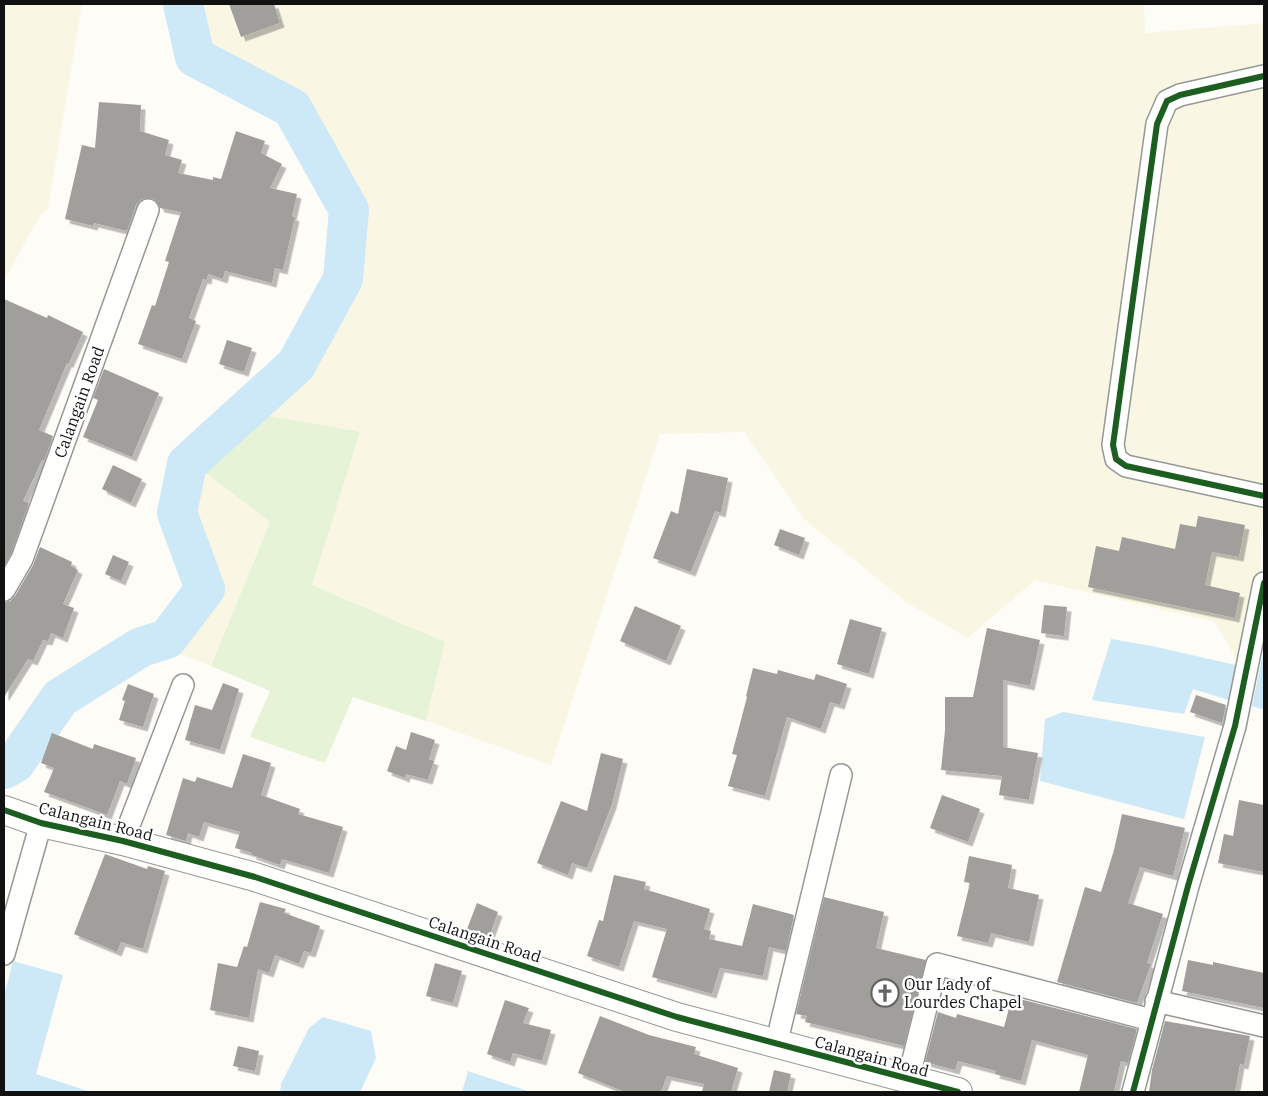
<svg xmlns="http://www.w3.org/2000/svg" width="1268" height="1096" font-family="'IBM Plex Serif',serif">
  <style>
    .farmland { fill: #f9f7e4 }
    .green { fill: #e7f3d7 }
    .water { fill: #cde8f7 }
    .lines { fill: none; stroke-linecap: round; stroke-linejoin: round }
    .river { stroke: #cde8f7; stroke-width: 40 }
    .building { fill: #a19f9c; filter: url(#shadow) }
    .minor-casing { stroke: #979795; stroke-width: 24 }
    .tertiary-casing { stroke: #979795; stroke-width: 30 }
    .minor { stroke: #fffffe; stroke-width: 21 }
    .tertiary { stroke: #fffffe; stroke-width: 28 }
    .cycleway-casing { stroke: #fff; stroke-width: 9 }
    .cycleway { stroke: #1b5e20; stroke-width: 6 }
    .labels { text-anchor: middle; dominant-baseline: central; stroke-width: 5; stroke-linejoin: round; paint-order: stroke }
    .street-label { font-size: 16px; fill: #111; stroke: #fff }
    .poi-label { font-size: 16px; fill: #111; stroke: #fff; text-anchor: start }
  </style>
  <defs>
    <filter id="shadow"><feDropShadow dx="4.5" dy="4.5" stdDeviation="0" flood-color="#0004"/></filter>
  </defs>
  <rect width="100%" height="100%" fill="#fdfcf7"/>
  <path class="farmland" d="M 4,4 L 82,4 L 48,209 L 39,217 L 4,281 Z
    M 199,4 L 1144,4 L 1145,33 L 1264,23 L 1264,492 L 1261,562 L 1240,666 L 1215,622 L 1035,580 L 968,638 L 907,603 L 804,519 L 744,432 L 660,434 L 551,765 L 426,721 L 445,642 L 312,585 L 359,433 L 259,414 L 305,370 L 350,280 L 356,208 L 299,106 L 238,68 L 214,50 Z
    M 198,467 L 270,522 L 211,666 L 177,653 L 216,587 L 187,514 Z"/>
  <path class="green" d="M 259,414 L 360,432 L 312,585 L 445,642 L 426,721 L 353,697 L 325,763 L 250,737 L 270,691 L 211,666 L 270,522 L 198,467 Z"/>
  <path class="water" d="M 1111,639 L 1152,646 L 1240,666 L 1232,701 L 1193,689 L 1184,714 L 1092,700 Z
    M 1264,649 L 1264,710 L 1252,706 Z
    M 1063,712 L 1205,737 L 1184,819 L 1040,781 L 1045,719 Z
    M 13,961 L 63,975 L 36,1074 L 91,1092 L 4,1092 L 4,997 Z
    M 323,1017 L 371,1031 L 376,1058 L 360,1092 L 280,1092 L 281,1084 L 309,1028 Z
    M 468,1071 L 531,1092 L 462,1092 Z"/>
  <g class="lines">
    <path class="river" d="M 4,769 L 15,763 L 60,698 L 141,647 L 167,639 L 205,589 L 177,513 L 187,464 L 296,365 L 343,279 L 349,210 L 292,108 L 195,57 L 183,4"/>
  </g>
  <path class="building" d="M 229,4 L 274,4 L 280,23 L 241,37 Z
    M 99,102 L 141,105 L 140,131 L 169,140 L 165,155 L 182,160 L 178,173 L 213,180 L 213,177 L 221,179 L 236,131 L 265,141 L 261,153 L 282,164 L 270,188 L 297,194 L 292,216 L 295,217 L 283,270 L 275,268 L 272,283 L 225,271 L 223,279 L 208,274 L 207,280 L 203,279 L 189,318 L 196,321 L 182,359 L 138,344 L 152,305 L 155,306 L 169,262 L 165,261 L 181,212 L 160,208 L 157,202 L 153,198 L 146,198 L 140,200 L 136,205 L 127,231 L 94,223 L 93,226 L 65,219 L 82,145 L 95,148 Z
    M 4,299 L 47,318 L 48,315 L 83,332 L 69,363 L 67,363 L 39,430 L 53,436 L 44,461 L 42,460 L 23,501 L 29,503 L 11,554 L 4,566 Z
    M 227,340 L 252,348 L 244,372 L 219,364 Z
    M 104,369 L 159,393 L 132,457 L 83,437 L 98,400 L 93,398 Z
    M 113,465 L 142,479 L 131,503 L 102,489 Z
    M 687,469 L 728,478 L 721,513 L 715,511 L 691,572 L 653,558 L 671,511 L 678,514 Z
    M 1198,516 L 1245,525 L 1239,557 L 1212,552 L 1205,585 L 1240,593 L 1235,618 L 1088,587 L 1096,546 L 1119,551 L 1122,537 L 1175,549 L 1180,524 L 1196,527 Z
    M 780,529 L 805,538 L 799,555 L 774,545 Z
    M 40,547 L 72,562 L 71,566 L 78,570 L 63,604 L 74,608 L 63,638 L 51,633 L 48,641 L 43,640 L 33,661 L 28,659 L 4,697 L 4,602 L 10,601 L 15,596 L 33,565 Z
    M 113,555 L 129,562 L 121,581 L 105,574 Z
    M 1044,605 L 1067,607 L 1064,636 L 1041,633 Z
    M 635,606 L 681,626 L 666,661 L 620,641 Z
    M 850,619 L 882,628 L 869,674 L 837,664 Z
    M 987,628 L 1040,640 L 1030,686 L 1003,680 L 1003,747 L 1038,753 L 1029,800 L 999,795 L 1002,776 L 941,770 L 945,730 L 945,697 L 973,697 Z
    M 753,668 L 777,674 L 778,670 L 814,680 L 816,674 L 847,684 L 840,705 L 830,702 L 821,729 L 787,717 L 765,796 L 728,786 L 737,755 L 732,754 L 747,697 L 746,696 Z
    M 223,683 L 239,689 L 220,750 L 185,740 L 195,705 L 212,710 Z
    M 128,684 L 154,694 L 143,727 L 119,720 L 125,701 L 122,700 Z
    M 1196,695 L 1226,705 L 1222,723 L 1190,712 Z
    M 411,732 L 435,740 L 429,759 L 434,761 L 428,780 L 406,774 L 405,778 L 387,771 L 396,746 L 406,750 Z
    M 52,733 L 93,749 L 94,744 L 136,758 L 127,784 L 120,781 L 107,815 L 44,792 L 54,768 L 41,763 Z
    M 601,753 L 623,759 L 612,804 L 587,868 L 572,863 L 568,875 L 537,863 L 561,801 L 587,811 Z
    M 243,754 L 271,763 L 261,795 L 300,809 L 298,814 L 343,827 L 329,873 L 282,859 L 280,865 L 252,855 L 252,853 L 235,848 L 240,832 L 204,822 L 199,837 L 188,833 L 186,841 L 166,835 L 183,778 L 195,782 L 197,777 L 232,788 Z
    M 942,795 L 980,809 L 968,842 L 930,828 Z
    M 1239,800 L 1264,805 L 1264,872 L 1218,863 L 1224,834 L 1233,836 Z
    M 1122,814 L 1185,828 L 1173,876 L 1140,867 L 1128,903 L 1163,914 L 1147,963 L 1151,964 L 1137,1003 L 1057,982 L 1085,887 L 1101,892 L 1114,850 Z
    M 105,854 L 147,869 L 148,866 L 165,871 L 143,949 L 121,942 L 117,952 L 74,934 Z
    M 969,856 L 1012,865 L 1008,888 L 1039,895 L 1029,942 L 991,933 L 988,943 L 957,936 L 970,883 L 964,882 Z
    M 614,875 L 646,882 L 644,889 L 710,909 L 704,929 L 711,931 L 709,939 L 742,946 L 753,904 L 794,915 L 786,951 L 769,947 L 763,976 L 720,968 L 712,994 L 652,977 L 667,929 L 634,921 L 619,967 L 587,956 L 599,920 L 603,921 Z
    M 824,897 L 884,912 L 876,948 L 926,960 L 904,1046 L 805,1022 L 807,1016 L 796,1014 Z
    M 260,902 L 286,909 L 284,913 L 320,926 L 311,953 L 304,951 L 299,964 L 275,955 L 269,973 L 258,969 L 249,1018 L 210,1010 L 218,963 L 237,967 L 244,946 L 247,947 Z
    M 477,903 L 498,912 L 489,937 L 467,929 Z
    M 1188,960 L 1213,965 L 1213,962 L 1264,973 L 1264,1008 L 1182,991 Z
    M 435,963 L 462,971 L 453,1003 L 426,996 Z
    M 1012,997 L 1137,1029 L 1128,1063 L 1121,1061 L 1114,1092 L 1079,1092 L 1088,1055 L 1032,1040 L 1021,1081 L 995,1074 L 996,1071 L 958,1061 L 955,1070 L 925,1062 L 938,1012 L 956,1018 L 957,1014 L 1004,1027 Z
    M 505,1000 L 529,1008 L 523,1023 L 551,1030 L 542,1061 L 513,1053 L 510,1062 L 487,1054 Z
    M 600,1016 L 649,1035 L 696,1047 L 694,1054 L 738,1068 L 731,1092 L 702,1092 L 704,1084 L 667,1076 L 661,1092 L 625,1092 L 578,1073 Z
    M 1165,1021 L 1250,1036 L 1244,1065 L 1240,1064 L 1235,1092 L 1149,1092 L 1152,1070 Z
    M 238,1046 L 259,1051 L 255,1071 L 233,1066 Z
    M 774,1070 L 791,1074 L 787,1092 L 769,1092 Z"/>
  <g class="lines">
    <g class="minor-casing">
      <path id="minor" d="M 1264,76 L 1180,95 L 1167,101 L 1157,124 L 1113,445 L 1116,459 L 1126,466 L 1264,496
        M 4,590 L 22,559 L 148,210
        M 123,841 L 183,685
        M 4,954 L 41,823
        M 1156,1001 L 1264,1026
        M 776,1045 L 841,775
        M 908,1080 L 937,964 L 1151,1020
        M 1133,1092 L 1188,886 L 1235,726 L 1264,583"/>
    </g>
    <g class="tertiary-casing">
      <path id="tertiary" d="M 4,810 L 41,823 L 123,841 L 255,877 L 677,1017 L 958,1092"/>
    </g>
    <use href="#minor" class="minor"/>
    <use href="#tertiary" class="tertiary"/>
    <g class="cycleway-casing">
      <path id="cycleway" d="M 1264,76 L 1180,95 L 1167,101 L 1157,124 L 1113,445 L 1116,459 L 1126,466 L 1264,496
        M 4,810 L 41,823 L 123,841 L 255,877 L 677,1017 L 958,1092
        M 1133,1092 L 1188,886 L 1235,726 L 1264,583"/>
    </g>
    <use href="#cycleway" class="cycleway"/>
  </g>
  <defs>
    <g id="church-ring" transform="scale(1.4375)"><circle r="9.5" fill="#fff" stroke="#646362" stroke-width="1.5"/><path d="M-1.2-6h2.4v3.5h3.3v2.4h-3.3V6h-2.4V-.1h-3.3v-2.4h3.3Z" fill="#646362"/></g>
  </defs>
  <g fill-rule="evenodd">
    <use href="#church-ring" x="885" y="993"/>
  </g>
  <g class="labels">
    <g class="street-label">
      <text transform="translate(79 402) rotate(-70)">Calangain Road</text>
      <text transform="translate(96 821) rotate(14)">Calangain Road</text>
      <text transform="translate(485 939) rotate(18)">Calangain Road</text>
      <text transform="translate(872 1056) rotate(15)">Calangain Road</text>
    </g>
    <g class="poi-label">
      <text x="904" y="984">Our Lady of<tspan x="904" dy="18">Lourdes Chapel</tspan></text>
    </g>
  </g>
  <rect width="1268" height="1096" fill="none" stroke="#111111" stroke-width="10"/>
</svg>
